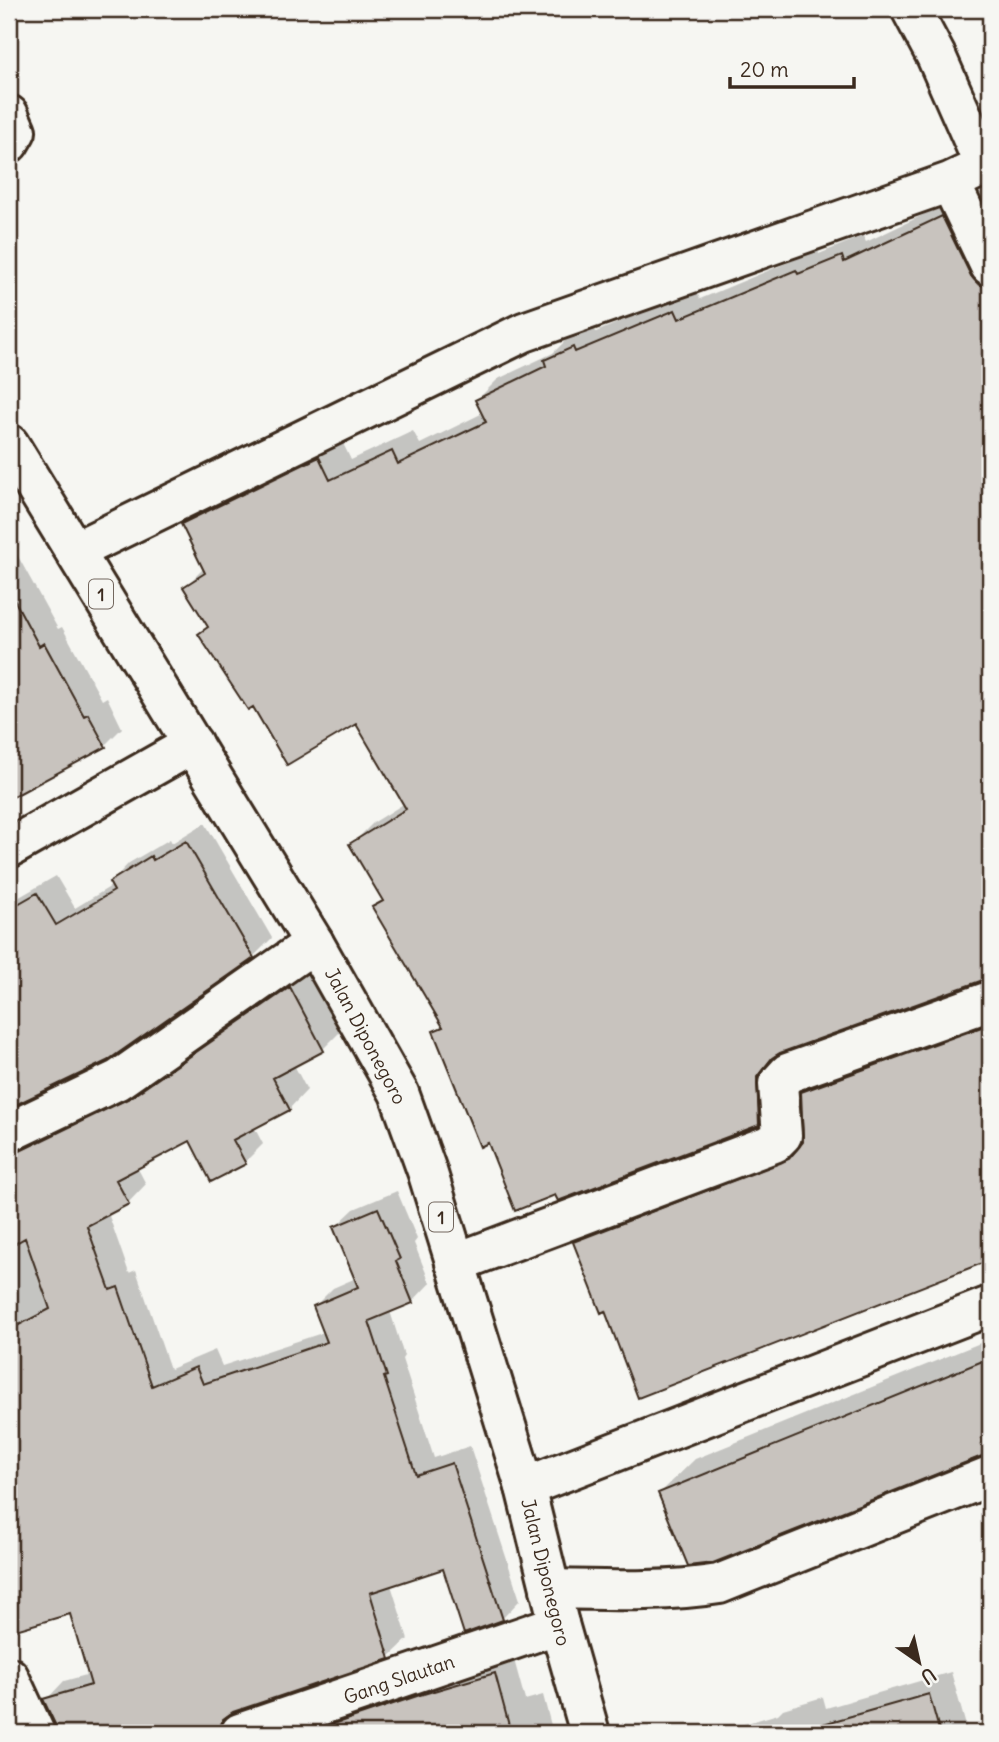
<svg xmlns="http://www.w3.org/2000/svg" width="999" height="1742" font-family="Delius,sans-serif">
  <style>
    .shadow { fill: #0003 }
    .building { fill: #c8c3be; stroke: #3b2a1e; stroke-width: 2 }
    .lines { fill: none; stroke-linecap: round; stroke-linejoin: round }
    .minor-casing { stroke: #3b2a1e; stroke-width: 44 }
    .highway-casing { stroke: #3b2a1e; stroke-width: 44 }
    .minor { stroke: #f6f6f2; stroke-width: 38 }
    .highway { stroke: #f6f6f2; stroke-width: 38 }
    .labels { text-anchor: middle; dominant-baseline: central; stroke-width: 5; stroke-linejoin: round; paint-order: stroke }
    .shield { fill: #f6f6f2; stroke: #73675e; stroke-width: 2 }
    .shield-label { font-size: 18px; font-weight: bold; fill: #3b2a1e }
    .street-label { font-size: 19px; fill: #3b2a1e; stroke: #f6f6f2 }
  </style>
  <rect width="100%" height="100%" fill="#f6f6f2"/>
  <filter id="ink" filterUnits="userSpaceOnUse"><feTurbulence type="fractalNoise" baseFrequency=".0143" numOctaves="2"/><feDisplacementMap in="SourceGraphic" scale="14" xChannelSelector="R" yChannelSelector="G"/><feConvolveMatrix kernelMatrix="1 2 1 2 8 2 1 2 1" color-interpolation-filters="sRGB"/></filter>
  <g filter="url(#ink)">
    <path class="shadow" d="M 963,196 L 990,252 L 990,978 L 982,979 L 781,1050 L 778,1055 L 780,1102 L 758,1124 L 556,1192 L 489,1141 L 435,1031 L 443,1024 L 374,908 L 384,898 L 352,844 L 373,823 L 405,803 L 356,722 L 253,705 L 200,634 L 209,625 L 185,587 L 205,567 L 183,524 L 204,503 L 340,437 L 351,460 L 413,431 L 420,444 L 483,413 L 477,400 L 498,379 L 553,353 L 567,339 L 594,327 L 596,332 L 696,290 L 700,299 L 818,250 L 819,254 L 863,236 L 866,242 Z
      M 990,199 L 990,212 L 986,203 Z
      M 9,540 L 58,629 L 62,627 L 102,700 L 107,697 L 122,728 L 105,745 L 9,799 Z
      M 205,823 L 272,938 L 253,957 L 106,1060 L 9,1106 L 9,903 L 56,876 L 75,908 L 113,885 L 111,882 L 129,863 L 170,839 L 172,843 Z
      M 309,970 L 341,1031 L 323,1049 L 294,1065 L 307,1090 L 289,1109 L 254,1127 L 263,1144 L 245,1162 L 191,1139 L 137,1167 L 146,1184 L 128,1203 L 108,1213 L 129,1273 L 136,1270 L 170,1369 L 215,1350 L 222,1366 L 325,1332 L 315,1306 L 333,1288 L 356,1278 L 335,1227 L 354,1209 L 397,1191 L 417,1239 L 414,1243 L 430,1283 L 412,1302 L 390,1311 L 404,1356 L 402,1359 L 434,1458 L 470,1446 L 520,1600 L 502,1619 L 444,1567 L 391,1585 L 408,1639 L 389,1657 L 236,1709 L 237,1720 L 248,1733 L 58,1733 L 57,1723 L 46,1700 L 64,1681 L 90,1674 L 71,1611 L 9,1630 L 13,1640 L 9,1645 L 9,1124 Z
      M 990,1012 L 990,1258 L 639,1395 L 606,1309 L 575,1242 L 597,1221 L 804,1143 L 802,1092 L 824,1071 Z
      M 990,1339 L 990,1453 L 660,1493 L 695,1459 Z
      M 513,1656 L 525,1700 L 543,1695 L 553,1733 L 275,1733 Z
      M 9,1671 L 43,1733 L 9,1733 Z
      M 951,1672 L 968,1733 L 720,1733 L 723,1730 L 778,1714 L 783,1709 L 823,1697 L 826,1708 Z"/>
    <path class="building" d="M 942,216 L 971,276 L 978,284 L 990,288 L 990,980 L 983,980 L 780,1053 L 772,1058 L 757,1077 L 759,1125 L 558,1201 L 555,1195 L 515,1211 L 488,1143 L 480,1147 L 433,1031 L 443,1027 L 372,907 L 383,901 L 349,844 L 406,809 L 356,724 L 287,765 L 253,707 L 248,710 L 198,634 L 208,627 L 183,587 L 205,573 L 181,524 L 319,457 L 330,480 L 392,451 L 398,464 L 486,422 L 475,400 L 546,366 L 544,360 L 573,347 L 575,352 L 675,310 L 679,319 L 796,270 L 798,274 L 842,256 L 844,262 Z
      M 9,590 L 39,646 L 44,643 L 84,716 L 88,714 L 106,747 L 9,799 Z
      M 186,841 L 254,958 L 107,1061 L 9,1108 L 9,909 L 37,893 L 56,925 L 114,891 L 109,882 L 151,856 L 153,860 Z
      M 290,987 L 324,1051 L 273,1078 L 290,1110 L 233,1140 L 246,1164 L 211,1182 L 190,1141 L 116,1180 L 129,1204 L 87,1226 L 110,1290 L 118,1287 L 152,1386 L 196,1367 L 203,1384 L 327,1342 L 313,1306 L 358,1287 L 333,1227 L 378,1208 L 400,1259 L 396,1261 L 413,1303 L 369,1321 L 387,1376 L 384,1377 L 416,1475 L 452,1463 L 503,1620 L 464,1634 L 443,1569 L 370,1593 L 390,1659 L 233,1712 L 223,1719 L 219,1733 L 57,1733 L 55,1724 L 43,1699 L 91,1685 L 70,1614 L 9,1632 L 9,1330 L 50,1309 L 25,1238 L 9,1247 L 9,1154 L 18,1152 L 130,1098 Z
      M 990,1024 L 990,1260 L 638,1398 L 605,1311 L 601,1313 L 573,1242 L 789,1159 L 803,1142 L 801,1092 Z
      M 990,1358 L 990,1455 L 982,1456 L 713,1563 L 688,1566 L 658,1493 Z
      M 495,1673 L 511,1733 L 307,1733 L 420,1695 Z
      M 929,1694 L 940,1733 L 824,1733 L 823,1724 Z"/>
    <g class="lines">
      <g class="minor-casing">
        <path id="minor" d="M 911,9 L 936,56 L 984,165
          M 9,115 L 16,131 L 9,143
          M 950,182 L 990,266
          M 75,551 L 524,332 L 950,182 L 990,163
          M 9,848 L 193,744
          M 9,1132 L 118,1080 L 314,943
          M 455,1263 L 774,1143 L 782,1135 L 778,1084 L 788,1073 L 990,1001
          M 525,1487 L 990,1306
          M 550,1589 C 606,1590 663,1593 719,1584 L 990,1476
          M 9,1677 L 35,1733
          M 240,1733 L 559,1624"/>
      </g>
      <g class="highway-casing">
        <path id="highway" d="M 9,444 L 314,943 L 399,1093 L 427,1171 L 525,1487 L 559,1624 L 590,1733"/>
      </g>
      <use href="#minor" class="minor"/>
      <use href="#highway" class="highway"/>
    </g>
  </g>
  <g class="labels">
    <g class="shield">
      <rect x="89" y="579.5" width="24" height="29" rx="5"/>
      <rect x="429" y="1202.5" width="24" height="29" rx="5"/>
    </g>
    <g class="shield-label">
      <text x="101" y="594">1</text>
      <text x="441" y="1217">1</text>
    </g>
    <g class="street-label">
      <text transform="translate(366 1036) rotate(62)">Jalan Diponegoro</text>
      <text transform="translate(546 1572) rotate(76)">Jalan Diponegoro</text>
      <text transform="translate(399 1679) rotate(-19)">Gang Slautan</text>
    </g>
  </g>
  <rect width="999" height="1742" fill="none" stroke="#f6f6f2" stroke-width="35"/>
  <rect x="18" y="18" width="964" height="1707" fill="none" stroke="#3b2a1e" stroke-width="2.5" filter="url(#ink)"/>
  <g transform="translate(919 1662) rotate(146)" stroke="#f6f6f2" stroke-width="5" paint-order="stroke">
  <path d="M0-5L12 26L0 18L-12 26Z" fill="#3b2a1e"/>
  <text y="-10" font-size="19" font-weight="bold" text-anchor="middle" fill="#3b2a1e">U</text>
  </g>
  <path d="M730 77v10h124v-10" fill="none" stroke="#3b2a1e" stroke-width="3.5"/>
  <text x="740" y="77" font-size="21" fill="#3b2a1e" stroke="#f6f6f2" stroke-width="5" paint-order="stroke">20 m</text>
</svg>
